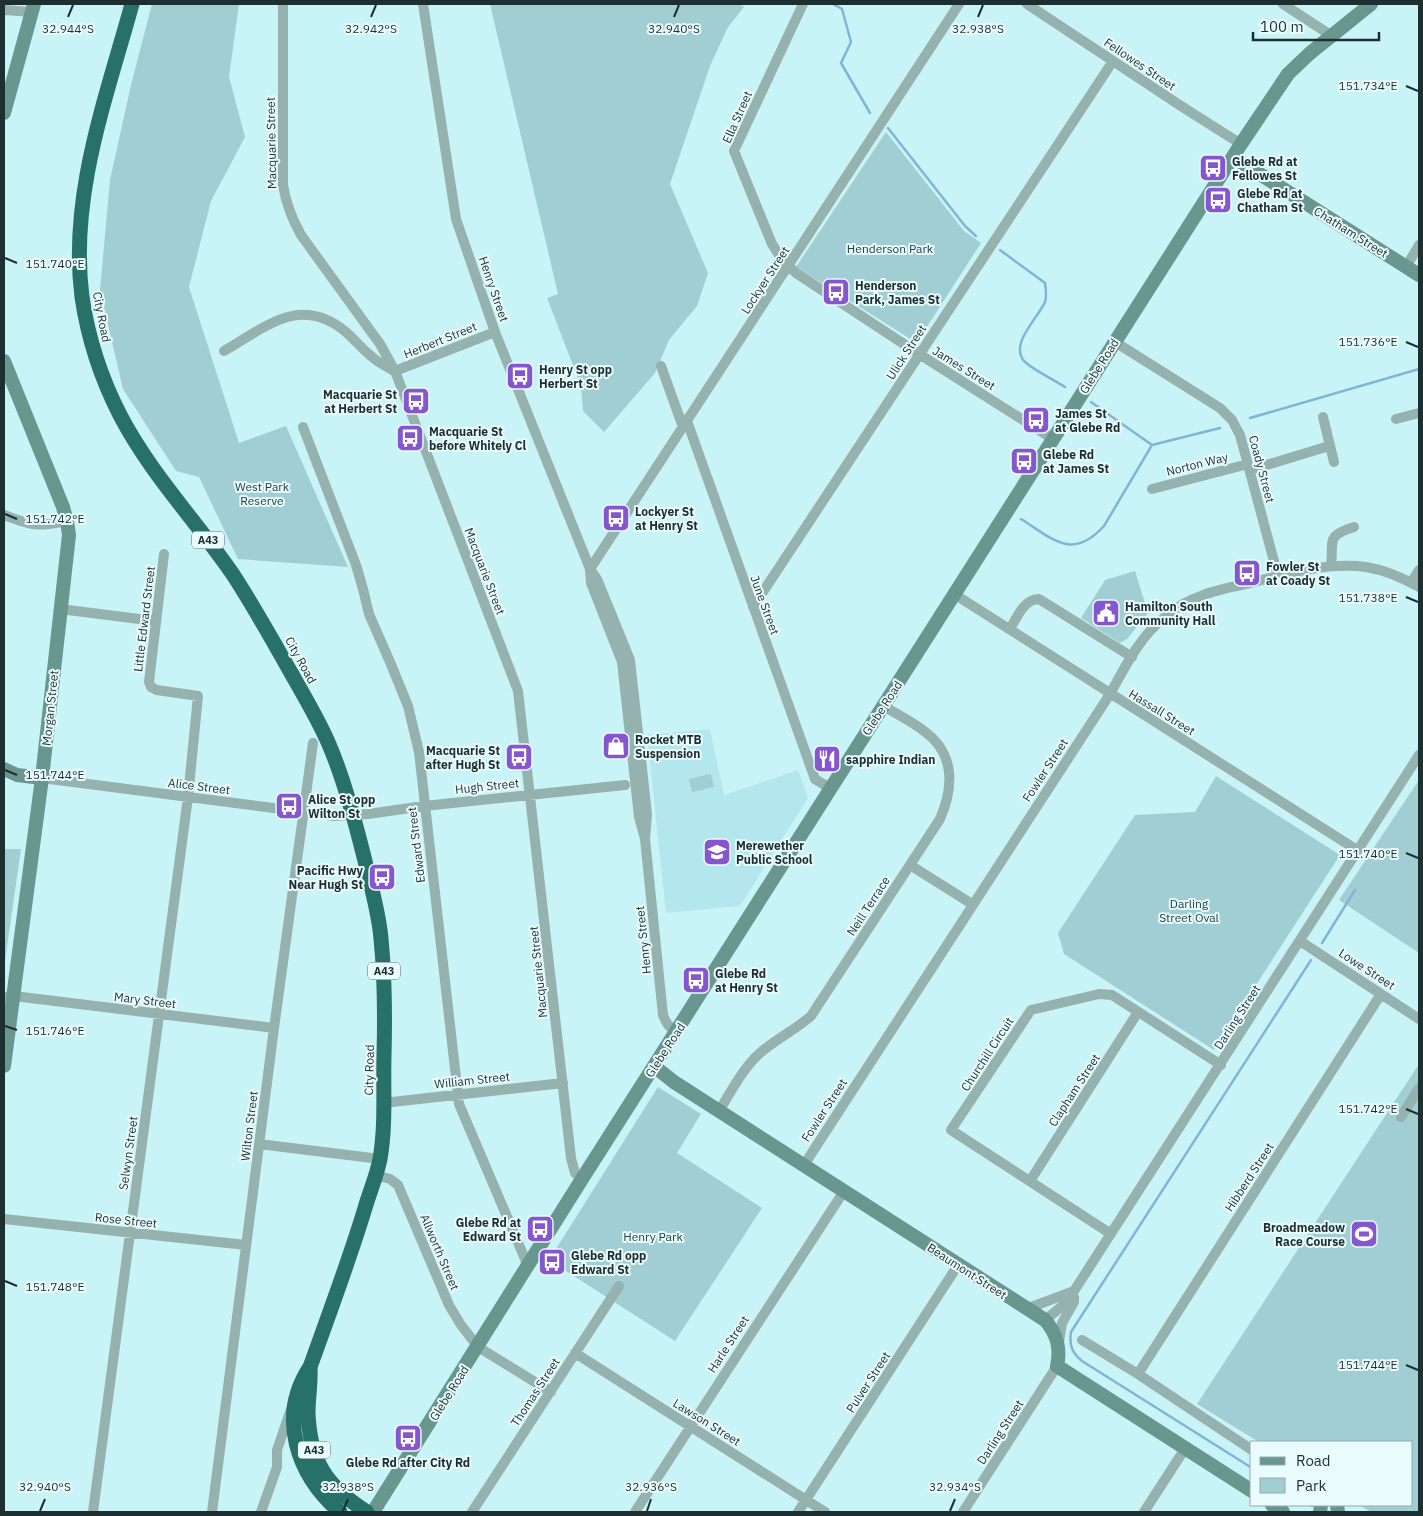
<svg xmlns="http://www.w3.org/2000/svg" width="1423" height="1516" font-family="'IBM Plex Sans',sans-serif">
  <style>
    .built { fill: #b3e7ed }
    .green { fill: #a1ced3 }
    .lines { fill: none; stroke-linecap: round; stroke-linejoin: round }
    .stream { stroke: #84b3d7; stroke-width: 2.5 }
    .street { stroke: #95b2ae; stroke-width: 10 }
    .secondary { stroke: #6a9690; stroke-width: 14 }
    .highway { stroke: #287169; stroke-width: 15 }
    .ticks { fill: none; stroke: #1e2f31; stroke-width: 2 }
    .labels { text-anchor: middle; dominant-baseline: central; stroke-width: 4; stroke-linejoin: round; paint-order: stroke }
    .shield { fill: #eafbfd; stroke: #5b6c6e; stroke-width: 1 }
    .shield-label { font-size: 11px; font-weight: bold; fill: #1e2f31 }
    .street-label { font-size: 12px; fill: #1e2f31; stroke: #eafbfd }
    .poi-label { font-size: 12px; font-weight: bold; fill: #1e2f31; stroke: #eafbfd; text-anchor: start }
    .park-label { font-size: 12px; fill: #1d4043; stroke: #eafbfd }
    .ticks-label { font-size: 12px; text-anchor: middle; fill: #1e2f31; stroke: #eafbfd; stroke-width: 4; stroke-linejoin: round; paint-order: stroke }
  </style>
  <rect width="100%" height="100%" fill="#c8f4f8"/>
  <path class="built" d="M 710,729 L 724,795 L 798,770 L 808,798 L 740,906 L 666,913 L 647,735 Z"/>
  <path class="green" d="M 152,4 L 239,4 L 229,77 L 245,137 L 211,201 L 189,287 L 239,443 L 286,426 L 348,567 L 238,559 L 199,477 L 176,471 L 123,389 L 100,290 L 110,180 L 131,85 Z
    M 490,4 L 739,4 L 744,7 L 728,27 L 710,66 L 670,184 L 708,273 L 697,306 L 669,340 L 655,373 L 604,432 L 583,411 L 581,386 L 547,298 L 558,294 Z
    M 886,132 L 964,231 L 981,243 L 921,336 L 917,340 L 912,340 L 796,267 Z
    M 1135,571 L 1148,613 L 1127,639 L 1120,643 L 1081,618 L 1105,580 Z
    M 711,774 L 714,787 L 692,792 L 689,779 Z
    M 1216,776 L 1340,855 L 1214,1050 L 1064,954 L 1058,933 L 1135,815 L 1195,812 Z
    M 1419,780 L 1419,953 L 1339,900 Z
    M 4,849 L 21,849 L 4,968 Z
    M 1419,1064 L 1419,1512 L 1371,1512 L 1359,1505 L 1412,1505 L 1412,1442 L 1259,1442 L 1197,1404 Z
    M 658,1087 L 701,1114 L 677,1153 L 762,1208 L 675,1341 L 549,1260 Z"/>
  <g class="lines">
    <path class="stream" d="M 833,4 L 842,9 L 851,42 L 841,63 L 870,113
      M 888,128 L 965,226 L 976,236
      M 1000,250 L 1045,283 C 1046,290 1047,296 1045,302 C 1038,318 1008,345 1025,362 C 1035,371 1053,379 1065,387
      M 1091,402 L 1152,445
      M 1250,418 L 1419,369
      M 1021,519 C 1053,539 1072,561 1104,526 L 1152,445 L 1220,428
      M 1322,943 L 1355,890
      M 1252,1468 L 1082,1361 C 1072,1353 1069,1345 1071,1332 L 1311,960
      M 1310,1505 L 1312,1506"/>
    <path class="street" d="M 283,4 L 283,185 C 286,204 292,219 301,235 L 380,344 L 395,371 L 518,691 L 571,1158 L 575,1173 L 582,1179
      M 423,4 L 456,219 L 495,332 L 590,569 L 597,579 L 630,660 L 647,814 L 645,839
      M 803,4 L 734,151 L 772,244 L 781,258 L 796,273 L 919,354 L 1053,439
      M 1027,4 L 1181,106 L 1241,144
      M 1283,4 L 1332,36
      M 4,10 L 32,12
      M 1406,267 L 1419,245
      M 1115,342 L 1220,408 L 1232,420 L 1240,435 L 1278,576
      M 224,351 C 266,327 300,294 346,332 C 355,340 362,349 371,356 C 377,362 386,366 394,371
      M 661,366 L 683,427
      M 395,371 L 495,332
      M 1323,417 L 1334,462
      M 1396,419 L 1419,413
      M 687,421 L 815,779 L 831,789
      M 303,427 L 356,565 L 363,589 L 369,614 L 390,662 L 408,706 L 419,752 L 459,1104 L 528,1266
      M 1250,470 L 1329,446
      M 1152,489 L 1248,464
      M 4,515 C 33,526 37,527 67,521
      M 1331,566 C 1334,541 1325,536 1354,527
      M 590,569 L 959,4
      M 590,570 L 591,583 L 622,662 L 639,817 L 645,839 L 663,1015 C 666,1023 669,1028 677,1032
      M 1411,583 L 1419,570
      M 954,594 L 1357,850
      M 753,607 L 1113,61
      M 60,609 L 155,621
      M 1010,629 C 1017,617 1024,599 1039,599 L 1132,657
      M 42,778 L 335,816 L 368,814 L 424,806 L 625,785
      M 910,865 L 972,904
      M 1300,941 L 1419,1019
      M 4,997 L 22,997 L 274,1028
      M 383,1103 L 563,1083
      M 719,1111 C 731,1092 743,1068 760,1053 C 776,1039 795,1030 811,1016 L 940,819 C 954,787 955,753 924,731 C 911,721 897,714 883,706
      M 1401,1117 L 1419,1088
      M 259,1144 L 380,1159
      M 804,1165 L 1110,694 C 1125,667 1140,636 1165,617 C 1175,608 1189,600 1201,596 C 1215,590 1231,587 1246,584 C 1284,574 1326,562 1366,567 C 1385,570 1403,578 1419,587
      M 375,1175 L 390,1179 L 398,1185 L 449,1305 L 461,1325 L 478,1347 L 551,1392
      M 1030,1181 L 1138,1012
      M 4,1219 L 246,1245
      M 1111,1234 L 951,1130 L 1031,1010 L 1099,994 L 1112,995 L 1221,1065
      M 1026,1309 L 1074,1291
      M 1045,1320 L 1066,1303 L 1074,1291 L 1419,755
      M 1082,1340 L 1138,1374 L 1252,1450
      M 1059,1342 L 1062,1323 L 1074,1302 L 1074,1297
      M 575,1353 L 825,1512
      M 1138,1374 L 1381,994
      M 93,1512 L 188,797 L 198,696 L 157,690 L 151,687 L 149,682 L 164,554
      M 212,1512 L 274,1028 L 313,743
      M 261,1512 L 277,1467 L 277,1450 L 291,1409
      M 472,1512 L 619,1286
      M 635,1512 L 844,1191
      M 798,1512 L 958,1265
      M 963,1512 L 1057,1366
      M 1144,1512 L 1186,1447"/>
    <path class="secondary" d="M 4,113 L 34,4
      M 1233,157 L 1419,275
      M 4,361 L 63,507 L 67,521 L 69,535 L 42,778 L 4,1066
      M 4,769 L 17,775 L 42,778
      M 655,1067 L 674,1082 L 1045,1320 C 1057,1334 1061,1348 1057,1366 L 1252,1491
      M 1272,1505 L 1283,1512
      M 1337,1505 L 1338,1512
      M 373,1512 L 582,1179 L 1241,144 L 1288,74 L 1309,54 L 1371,4
      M 1320,1512 L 1321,1505"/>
    <path class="highway" d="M 132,4 C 106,99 69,196 82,297 C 88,338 101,378 120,415 C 150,473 197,522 234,576 C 254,607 272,639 290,671 C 303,694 317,717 328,742 C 344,779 355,821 365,861 C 371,886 379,913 381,939 C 385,978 385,1017 384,1056 C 383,1090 386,1125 380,1159 C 377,1175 370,1191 365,1208 C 349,1261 329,1314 310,1367 C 277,1417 297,1475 340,1512
      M 310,1367 C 311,1382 308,1398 308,1413 C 310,1462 327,1487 367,1512"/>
  </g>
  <path class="ticks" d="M 68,17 L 73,5M 371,17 L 376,5M 674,17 L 679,5M 978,17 L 983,5M 1406,86 L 1418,91M 5,258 L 17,263M 1406,342 L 1418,347M 5,514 L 17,519M 1406,597 L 1418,602M 5,770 L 17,775M 1406,853 L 1418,858M 5,1026 L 17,1030M 1406,1109 L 1418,1114M 5,1281 L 17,1286M 1406,1365 L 1418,1370M 40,1511 L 45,1499M 343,1511 L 348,1499M 647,1511 L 651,1499M 950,1511 L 955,1499"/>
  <defs>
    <g id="bus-square" transform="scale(1.4375)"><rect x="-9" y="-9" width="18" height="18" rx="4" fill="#8656cf" stroke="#eafbfd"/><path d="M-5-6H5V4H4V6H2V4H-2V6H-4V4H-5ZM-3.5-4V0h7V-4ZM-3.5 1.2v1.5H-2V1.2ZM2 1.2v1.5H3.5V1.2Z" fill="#fff"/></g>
    <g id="civic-square" transform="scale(1.4375)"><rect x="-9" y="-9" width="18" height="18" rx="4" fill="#8656cf" stroke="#eafbfd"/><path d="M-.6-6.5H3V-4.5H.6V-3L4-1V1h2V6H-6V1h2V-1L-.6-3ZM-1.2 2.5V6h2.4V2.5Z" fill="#fff"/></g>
    <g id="shop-square" transform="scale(1.4375)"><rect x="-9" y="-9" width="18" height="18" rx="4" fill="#8656cf" stroke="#eafbfd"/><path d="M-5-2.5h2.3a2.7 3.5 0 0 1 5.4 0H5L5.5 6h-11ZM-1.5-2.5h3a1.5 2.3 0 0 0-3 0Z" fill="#fff"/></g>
    <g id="restaurant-square" transform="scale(1.4375)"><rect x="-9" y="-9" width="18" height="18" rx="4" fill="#8656cf" stroke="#eafbfd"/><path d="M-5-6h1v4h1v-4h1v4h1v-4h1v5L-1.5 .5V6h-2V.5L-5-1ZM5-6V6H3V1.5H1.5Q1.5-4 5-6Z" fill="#fff"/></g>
    <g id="school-square" transform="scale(1.4375)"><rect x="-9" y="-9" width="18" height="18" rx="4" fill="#8656cf" stroke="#eafbfd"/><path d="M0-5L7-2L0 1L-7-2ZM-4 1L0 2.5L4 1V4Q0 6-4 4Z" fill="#fff"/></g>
    <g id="stadium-square" transform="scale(1.4375)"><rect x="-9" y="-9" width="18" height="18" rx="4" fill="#8656cf" stroke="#eafbfd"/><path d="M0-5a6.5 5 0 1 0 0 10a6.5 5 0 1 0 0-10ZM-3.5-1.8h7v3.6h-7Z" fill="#fff"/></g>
  </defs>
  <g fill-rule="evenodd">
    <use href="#bus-square" x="1213" y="168"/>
    <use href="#bus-square" x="1218" y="200"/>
    <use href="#bus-square" x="836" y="292"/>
    <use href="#bus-square" x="520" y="376"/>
    <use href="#bus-square" x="416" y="401"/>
    <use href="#bus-square" x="1036" y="420"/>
    <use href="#bus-square" x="410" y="438"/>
    <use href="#bus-square" x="1024" y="461"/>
    <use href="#bus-square" x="616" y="518"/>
    <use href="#bus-square" x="1247" y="573"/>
    <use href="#civic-square" x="1106" y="613"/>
    <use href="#shop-square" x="616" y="746"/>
    <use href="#bus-square" x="519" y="757"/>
    <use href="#restaurant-square" x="827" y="759"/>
    <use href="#bus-square" x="289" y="806"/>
    <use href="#school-square" x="717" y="852"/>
    <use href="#bus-square" x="382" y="877"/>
    <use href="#bus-square" x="696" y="980"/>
    <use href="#bus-square" x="540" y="1229"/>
    <use href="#stadium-square" x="1364" y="1234"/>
    <use href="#bus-square" x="552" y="1262"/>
    <use href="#bus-square" x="408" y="1438"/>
  </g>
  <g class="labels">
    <g class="shield">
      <rect x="192" y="531.5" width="32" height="17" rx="4"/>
      <rect x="368" y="962.5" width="32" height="17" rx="4"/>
      <rect x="298" y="1441.5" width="32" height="17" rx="4"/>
    </g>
    <g class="shield-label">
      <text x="208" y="540">A43</text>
      <text x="384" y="971">A43</text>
      <text x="314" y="1450">A43</text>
    </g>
    <g class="street-label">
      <text transform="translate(1140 64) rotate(34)">Fellowes Street</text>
      <text transform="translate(737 117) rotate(-66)">Ella Street</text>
      <text transform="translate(271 143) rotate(-91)">Macquarie Street</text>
      <text transform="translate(1351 232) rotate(32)">Chatham Street</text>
      <text transform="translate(765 280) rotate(-57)">Lockyer Street</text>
      <text transform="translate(494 289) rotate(71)">Henry Street</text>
      <text transform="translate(102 317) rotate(79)">City Road</text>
      <text transform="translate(440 340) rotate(-22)">Herbert Street</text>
      <text transform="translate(906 352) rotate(-57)">Ulick Street</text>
      <text transform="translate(1099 366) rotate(-58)">Glebe Road</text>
      <text transform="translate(964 368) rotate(32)">James Street</text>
      <text transform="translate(1197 464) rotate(-14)">Norton Way</text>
      <text transform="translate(1262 469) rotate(75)">Coady Street</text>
      <text transform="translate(485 571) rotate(69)">Macquarie Street</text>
      <text transform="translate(765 605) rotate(70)">June Street</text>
      <text transform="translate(144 619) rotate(-83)">Little Edward Street</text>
      <text transform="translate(301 660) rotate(61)">City Road</text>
      <text transform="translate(50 708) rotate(-84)">Morgan Street</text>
      <text transform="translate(882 708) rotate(-57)">Glebe Road</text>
      <text transform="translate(1162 712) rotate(32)">Hassall Street</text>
      <text transform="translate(1045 770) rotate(-57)">Fowler Street</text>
      <text transform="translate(199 786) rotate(7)">Alice Street</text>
      <text transform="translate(487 786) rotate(-6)">Hugh Street</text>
      <text transform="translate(416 845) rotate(-97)">Edward Street</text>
      <text transform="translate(868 906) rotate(-57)">Neill Terrace</text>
      <text transform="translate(643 940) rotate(-96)">Henry Street</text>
      <text transform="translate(1367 969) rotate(33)">Lowe Street</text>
      <text transform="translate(538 972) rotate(-96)">Macquarie Street</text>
      <text transform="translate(145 1000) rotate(7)">Mary Street</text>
      <text transform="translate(1237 1017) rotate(-57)">Darling Street</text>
      <text transform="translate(665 1050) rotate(-57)">Glebe Road</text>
      <text transform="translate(987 1054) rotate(-57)">Churchill Circuit</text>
      <text transform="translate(369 1070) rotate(-89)">City Road</text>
      <text transform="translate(472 1080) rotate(-6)">William Street</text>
      <text transform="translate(1074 1090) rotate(-57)">Clapham Street</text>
      <text transform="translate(824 1110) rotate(-57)">Fowler Street</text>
      <text transform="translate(249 1126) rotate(-83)">Wilton Street</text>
      <text transform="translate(128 1153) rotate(-82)">Selwyn Street</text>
      <text transform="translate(1249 1177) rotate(-57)">Hibberd Street</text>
      <text transform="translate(126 1220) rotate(6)">Rose Street</text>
      <text transform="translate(440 1252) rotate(67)">Allworth Street</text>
      <text transform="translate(967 1271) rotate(33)">Beaumont Street</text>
      <text transform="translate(728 1344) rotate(-57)">Harle Street</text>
      <text transform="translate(868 1382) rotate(-57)">Pulver Street</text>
      <text transform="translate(535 1392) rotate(-57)">Thomas Street</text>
      <text transform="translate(449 1393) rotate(-58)">Glebe Road</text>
      <text transform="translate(707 1422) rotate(32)">Lawson Street</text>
      <text transform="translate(1000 1432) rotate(-57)">Darling Street</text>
    </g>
    <g class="poi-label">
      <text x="1232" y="161">Glebe Rd at<tspan x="1232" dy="14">Fellowes St</tspan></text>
      <text x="1237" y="193">Glebe Rd at<tspan x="1237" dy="14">Chatham St</tspan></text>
      <text x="855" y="285">Henderson<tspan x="855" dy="14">Park, James St</tspan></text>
      <text x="539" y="369">Henry St opp<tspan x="539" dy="14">Herbert St</tspan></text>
      <text x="397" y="394" text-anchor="end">Macquarie St<tspan x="397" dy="14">at Herbert St</tspan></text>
      <text x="1055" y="413">James St<tspan x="1055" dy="14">at Glebe Rd</tspan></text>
      <text x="429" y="431">Macquarie St<tspan x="429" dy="14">before Whitely Cl</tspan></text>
      <text x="1043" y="454">Glebe Rd<tspan x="1043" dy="14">at James St</tspan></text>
      <text x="635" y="511">Lockyer St<tspan x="635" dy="14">at Henry St</tspan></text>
      <text x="1266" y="566">Fowler St<tspan x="1266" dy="14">at Coady St</tspan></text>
      <text x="1125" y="606">Hamilton South<tspan x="1125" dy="14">Community Hall</tspan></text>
      <text x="635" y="739">Rocket MTB<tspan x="635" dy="14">Suspension</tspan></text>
      <text x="500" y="750" text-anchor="end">Macquarie St<tspan x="500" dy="14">after Hugh St</tspan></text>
      <text x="846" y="759">sapphire Indian</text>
      <text x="308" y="799">Alice St opp<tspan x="308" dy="14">Wilton St</tspan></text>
      <text x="736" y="845">Merewether<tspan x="736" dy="14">Public School</tspan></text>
      <text x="363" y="870" text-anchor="end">Pacific Hwy<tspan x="363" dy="14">Near Hugh St</tspan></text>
      <text x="715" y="973">Glebe Rd<tspan x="715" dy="14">at Henry St</tspan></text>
      <text x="521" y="1222" text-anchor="end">Glebe Rd at<tspan x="521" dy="14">Edward St</tspan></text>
      <text x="1345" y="1227" text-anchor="end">Broadmeadow<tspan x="1345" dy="14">Race Course</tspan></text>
      <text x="571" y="1255">Glebe Rd opp<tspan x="571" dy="14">Edward St</tspan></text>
      <text x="408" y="1462" text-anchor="middle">Glebe Rd after City Rd</text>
    </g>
    <g class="park-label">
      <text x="890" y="248">Henderson Park</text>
      <text x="262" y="486">West Park<tspan x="262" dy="14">Reserve</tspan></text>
      <text x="1189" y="903">Darling<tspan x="1189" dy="14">Street Oval</tspan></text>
      <text x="653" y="1236">Henry Park</text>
    </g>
  </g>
  <g class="ticks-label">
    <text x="68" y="33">32.944°S</text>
    <text x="371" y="33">32.942°S</text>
    <text x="674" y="33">32.940°S</text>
    <text x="978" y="33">32.938°S</text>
    <text x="1368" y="90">151.734°E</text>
    <text x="55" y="268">151.740°E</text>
    <text x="1368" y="346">151.736°E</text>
    <text x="55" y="523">151.742°E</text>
    <text x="1368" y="602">151.738°E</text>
    <text x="55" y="779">151.744°E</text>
    <text x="1368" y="858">151.740°E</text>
    <text x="55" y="1035">151.746°E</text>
    <text x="1368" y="1113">151.742°E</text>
    <text x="55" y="1291">151.748°E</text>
    <text x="1368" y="1369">151.744°E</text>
    <text x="45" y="1491">32.940°S</text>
    <text x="348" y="1491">32.938°S</text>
    <text x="651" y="1491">32.936°S</text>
    <text x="955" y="1491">32.934°S</text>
  </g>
  <rect width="1423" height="1516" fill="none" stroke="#1e2f31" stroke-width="10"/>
  <rect x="1250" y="1441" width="162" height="65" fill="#eafbfd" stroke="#98a9ab"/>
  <rect x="1260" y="1457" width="25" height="8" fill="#6a9690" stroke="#98a9ab"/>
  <text x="1296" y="1466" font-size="15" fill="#1e2f31">Road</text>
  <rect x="1260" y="1478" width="25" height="15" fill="#a1ced3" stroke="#98a9ab"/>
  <text x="1296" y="1491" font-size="15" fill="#1e2f31">Park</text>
  <path d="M1253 32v8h126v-8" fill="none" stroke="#1e2f31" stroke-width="2.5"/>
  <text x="1260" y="32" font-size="15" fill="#1e2f31" stroke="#eafbfd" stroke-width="4" paint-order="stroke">100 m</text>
</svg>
